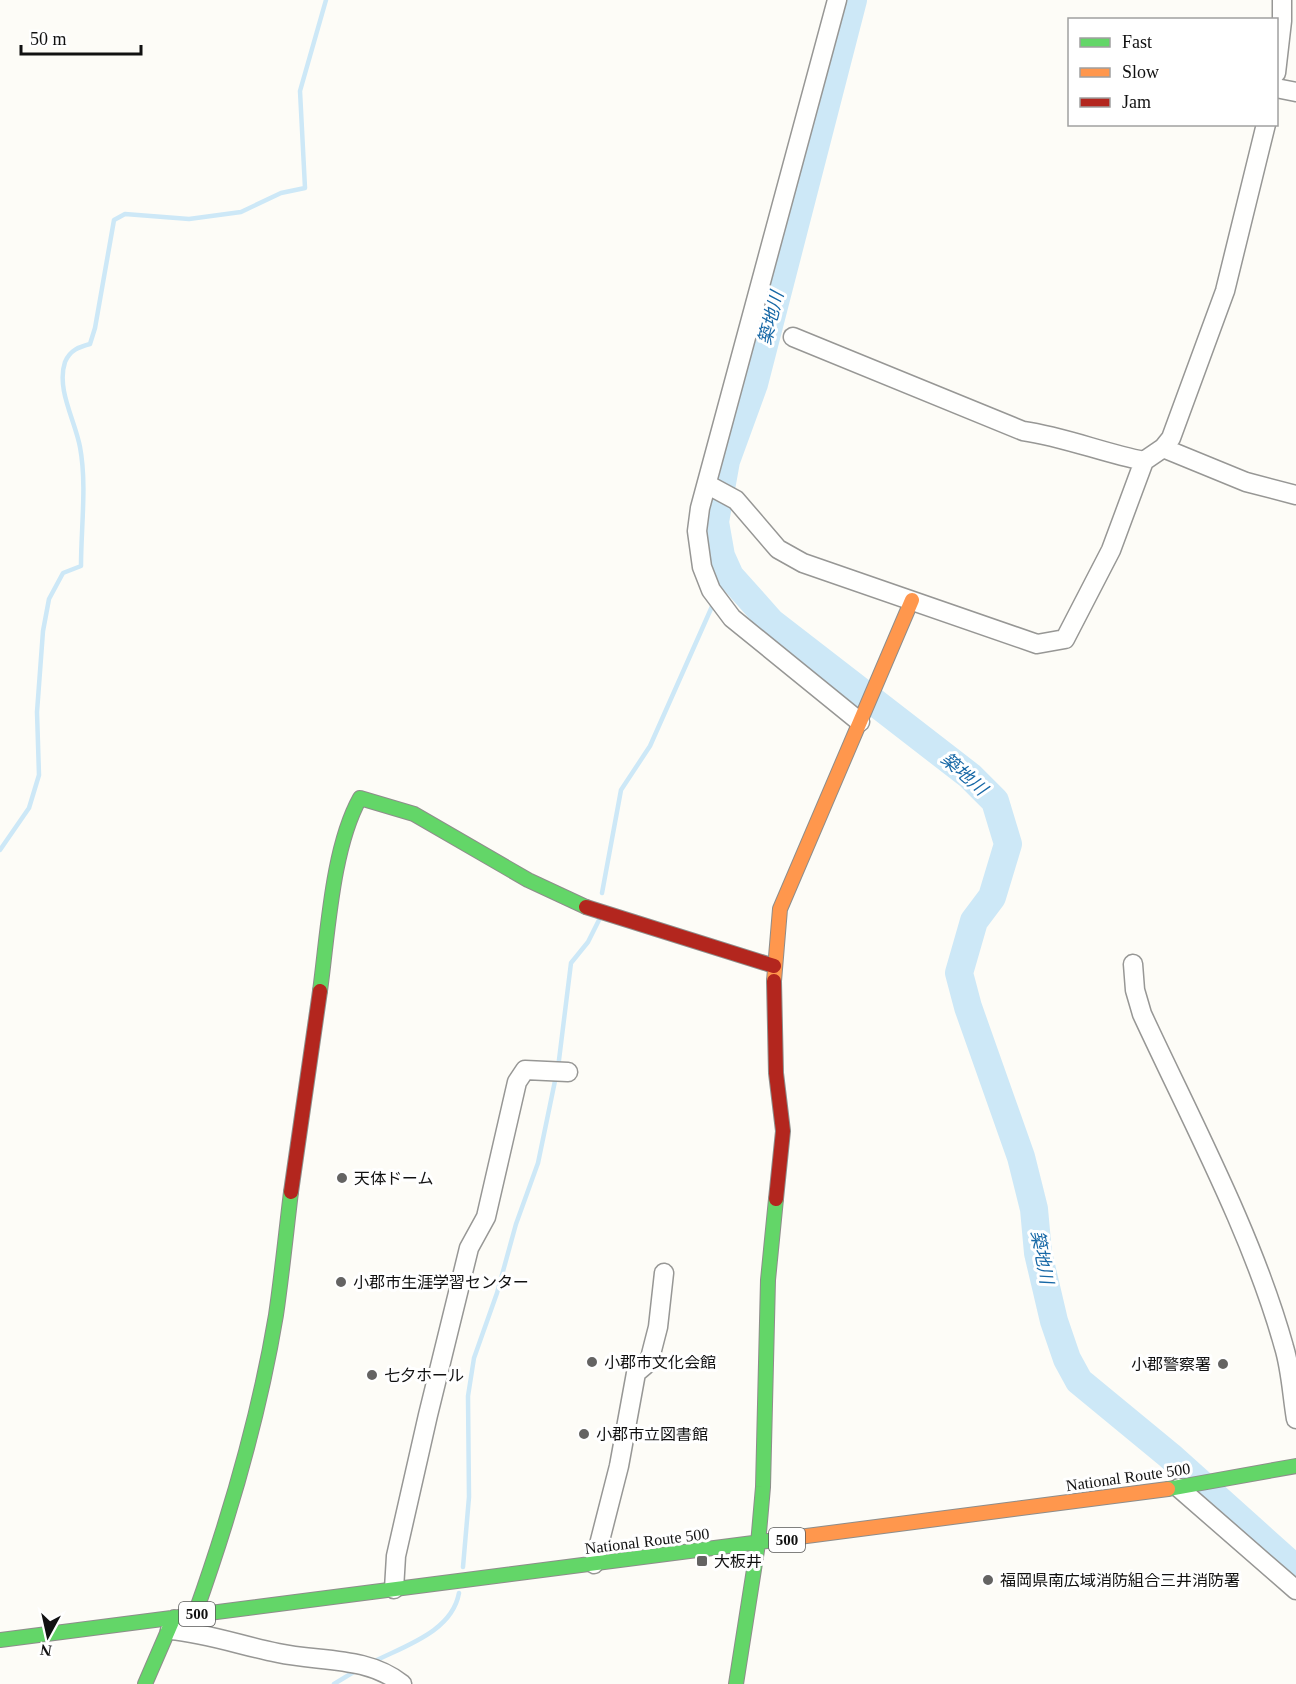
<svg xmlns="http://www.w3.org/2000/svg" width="1296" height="1684" font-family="'Times New Roman','Noto Sans JP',serif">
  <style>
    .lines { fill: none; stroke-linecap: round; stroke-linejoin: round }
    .stream { stroke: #cde8f7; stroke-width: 4.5 }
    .river { stroke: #cde8f7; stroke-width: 28 }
    .street-casing { stroke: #979795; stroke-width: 21 }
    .fast-casing { stroke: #8e8d8b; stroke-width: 16 }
    .slow-casing { stroke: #8e8d8b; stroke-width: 16 }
    .jam-casing { stroke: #8e8d8b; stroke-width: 16 }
    .street { stroke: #fffffe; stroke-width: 18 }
    .fast { stroke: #63d668; stroke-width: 14 }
    .slow { stroke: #ff974d; stroke-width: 14 }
    .jam { stroke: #b3261e; stroke-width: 14 }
    .poi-dot { fill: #646362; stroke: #fff; stroke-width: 2 }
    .labels { text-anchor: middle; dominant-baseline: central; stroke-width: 6; stroke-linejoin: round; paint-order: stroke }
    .shield { fill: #fff; stroke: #585858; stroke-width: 1.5 }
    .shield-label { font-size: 15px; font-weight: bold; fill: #111 }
    .poi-label { font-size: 16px; fill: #111; stroke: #fff; text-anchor: start }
    .street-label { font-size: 16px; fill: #111; stroke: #fff }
    .water-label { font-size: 18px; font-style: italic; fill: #1768a6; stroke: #fff }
  </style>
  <rect width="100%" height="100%" fill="#fdfcf7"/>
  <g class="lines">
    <path class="stream" d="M 716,585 L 721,556
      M 0,850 L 29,808 L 39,775 L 37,712 L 43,631 L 49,599 L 63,573 L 81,566 C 81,528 87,484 80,447 C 75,420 56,389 65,362 C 70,350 79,347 90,344 L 95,328 L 114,220 L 125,214 L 189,219 L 241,212 L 281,193 L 305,188 L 300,91 L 326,0
      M 602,893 L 621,790 L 650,746 L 714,602
      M 558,1068 L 571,963 L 588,942 L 599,920
      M 463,1567 L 469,1497 L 468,1396 L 474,1358 L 497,1293 L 516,1224 L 538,1163 L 556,1076
      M 373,1662 C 404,1646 452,1632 459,1593
      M 334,1684 L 357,1670"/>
    <path class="river" d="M 853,0 L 754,384 L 726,461 L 715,522 L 721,556 L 730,576 L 771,622 L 970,776 L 995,801 L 1008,844 L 992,897 L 974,921 L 959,973 L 968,1007 L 1021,1157 L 1034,1209 L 1038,1253 L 1054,1321 L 1067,1359 L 1079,1381 L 1170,1456 L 1296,1569"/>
    <g class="street-casing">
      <path id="street" d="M 837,0 L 700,508 L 697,531 L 702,567 L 711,590 L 732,618 L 860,722
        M 1276,73 L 1282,21 L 1282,0
        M 1276,88 L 1296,92
        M 793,337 L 1023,431 C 1065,437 1103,453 1144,461
        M 1163,448 L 1246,482 L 1296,495
        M 712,487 L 736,500 L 778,549 L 803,563 L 1037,644 L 1065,639 L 1111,550 L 1144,461 L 1163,448 L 1171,438 L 1225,291 L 1266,124
        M 1133,964 L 1135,990 L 1142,1014 C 1191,1120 1253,1235 1284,1347 C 1291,1370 1292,1395 1296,1419
        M 1179,1488 L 1296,1590
        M 594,1564 L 619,1466 L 636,1373 L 649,1362 L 658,1327 L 664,1273
        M 394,1589 L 396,1556 L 428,1415 L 469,1248 L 486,1217 L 517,1082 L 525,1070 L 568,1072
        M 170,1630 C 207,1633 242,1646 278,1653 C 320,1662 367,1656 402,1684"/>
    </g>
    <g class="fast-casing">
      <path id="fast" d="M 320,991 C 328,933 332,848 360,798 L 414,814 L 528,880 L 586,907
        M 1168,1489 L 1296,1466
        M 195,1614 C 230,1516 259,1417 276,1315 C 282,1274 286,1233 291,1192
        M 0,1640 L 791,1538
        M 145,1684 L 174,1617
        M 736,1684 L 758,1544 L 763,1487 L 768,1280 L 776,1199"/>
    </g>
    <g class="slow-casing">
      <path id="slow" d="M 774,981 L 780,909 L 912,600
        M 791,1538 L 1168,1489"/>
    </g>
    <g class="jam-casing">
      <path id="jam" d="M 586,907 L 774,966
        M 774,981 L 776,1073 L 783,1131 L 776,1199
        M 291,1192 L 320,991"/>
    </g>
    <use href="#street" class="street"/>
    <use href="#fast" class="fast"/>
    <use href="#slow" class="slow"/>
    <use href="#jam" class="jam"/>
  </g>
  <g class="poi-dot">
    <circle cx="342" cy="1178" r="6"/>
    <circle cx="341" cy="1282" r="6"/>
    <circle cx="592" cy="1362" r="6"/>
    <circle cx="1223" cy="1364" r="6"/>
    <circle cx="372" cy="1375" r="6"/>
    <circle cx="584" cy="1434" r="6"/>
    <rect x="696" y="1555" width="12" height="12" rx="3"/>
    <circle cx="988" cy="1580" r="6"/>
  </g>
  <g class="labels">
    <g class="shield">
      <rect x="769" y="1528" width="36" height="24" rx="4.5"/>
      <rect x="179" y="1602" width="36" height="24" rx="4.5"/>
    </g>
    <g class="shield-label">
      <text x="787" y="1540">500</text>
      <text x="197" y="1614">500</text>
    </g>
    <g class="poi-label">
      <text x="354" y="1178">天体ドーム</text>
      <text x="353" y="1282">小郡市生涯学習センター</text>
      <text x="604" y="1362">小郡市文化会館</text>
      <text x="1211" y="1364" text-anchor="end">小郡警察署</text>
      <text x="384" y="1375">七夕ホール</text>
      <text x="596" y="1434">小郡市立図書館</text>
      <text x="714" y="1561">大板井</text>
      <text x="1000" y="1580">福岡県南広域消防組合三井消防署</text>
    </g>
    <g class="street-label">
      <text transform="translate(1128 1477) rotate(-8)">National Route 500</text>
      <text transform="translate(647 1541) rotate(-7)">National Route 500</text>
    </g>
    <g class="water-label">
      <text transform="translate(771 318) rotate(-76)">築地川</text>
      <text transform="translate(964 774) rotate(41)">築地川</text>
      <text transform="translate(1042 1257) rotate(79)">築地川</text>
    </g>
  </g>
  <rect x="1068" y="18" width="210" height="108" fill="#ffffff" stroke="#a0a0a0" stroke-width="1.5"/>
  <rect x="1080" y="38" width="30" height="9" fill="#63d668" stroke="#a0a0a0" stroke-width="1.5"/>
  <text x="1122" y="48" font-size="18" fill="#111111">Fast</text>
  <rect x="1080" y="68" width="30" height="9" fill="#ff974d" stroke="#a0a0a0" stroke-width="1.5"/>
  <text x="1122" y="78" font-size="18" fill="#111111">Slow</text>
  <rect x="1080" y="98" width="30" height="9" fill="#b3261e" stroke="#a0a0a0" stroke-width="1.5"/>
  <text x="1122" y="108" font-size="18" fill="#111111">Jam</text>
  <g transform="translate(48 1636) rotate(188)" stroke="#ffffff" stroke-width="4.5" paint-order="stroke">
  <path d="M0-4.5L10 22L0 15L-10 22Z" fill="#111111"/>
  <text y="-9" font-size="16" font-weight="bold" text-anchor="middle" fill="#111111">N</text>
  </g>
  <path d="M21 45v9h120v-9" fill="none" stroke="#111111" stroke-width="3"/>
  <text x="30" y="45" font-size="18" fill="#111111" stroke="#ffffff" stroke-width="4.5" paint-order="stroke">50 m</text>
</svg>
